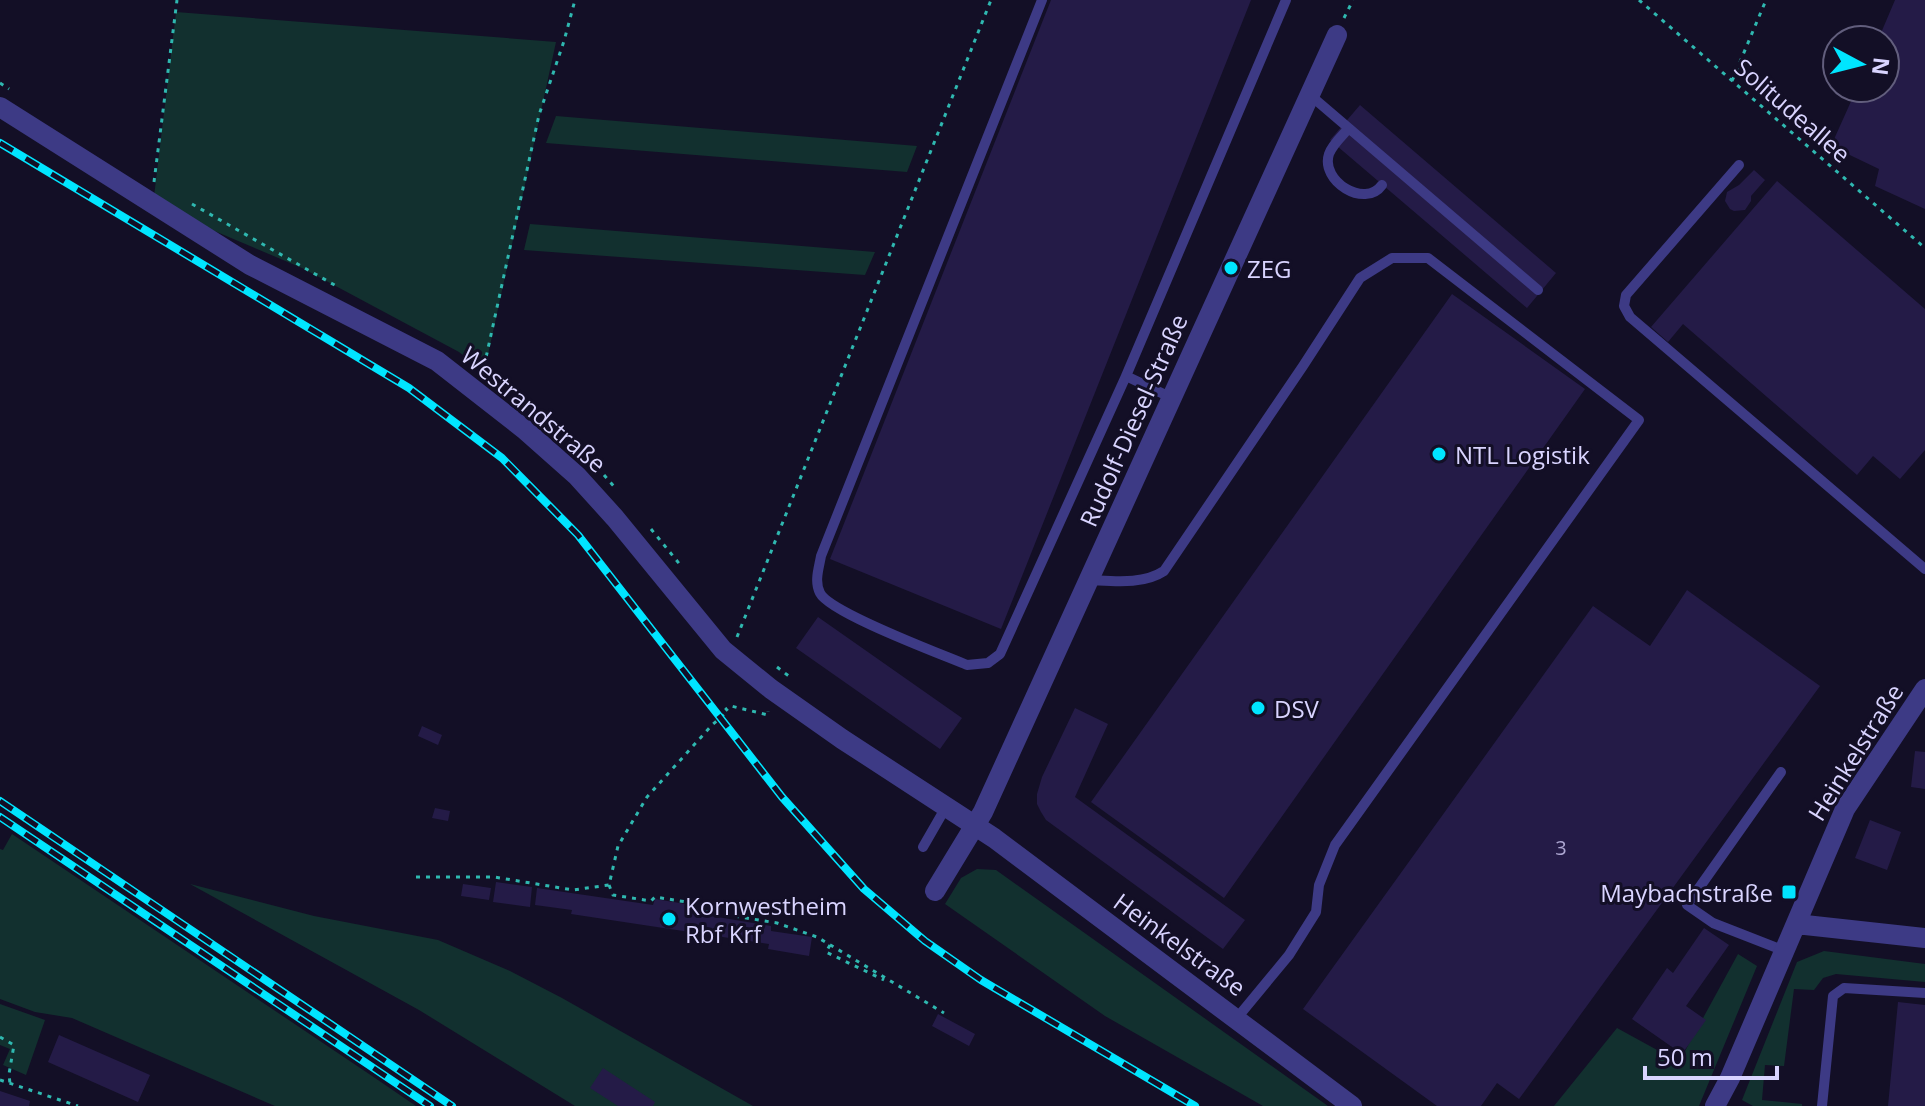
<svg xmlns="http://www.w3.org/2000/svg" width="1925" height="1106" font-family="'Open Sans',sans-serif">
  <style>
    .green { fill: #12302f }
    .building { fill: #241b47 }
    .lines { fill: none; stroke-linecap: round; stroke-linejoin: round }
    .path { stroke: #2fb8b0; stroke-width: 3; stroke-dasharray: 4 6; stroke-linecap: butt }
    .service { stroke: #3d3a85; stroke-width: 10 }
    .minor { stroke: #3d3a85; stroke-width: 20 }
    .rail-casing { stroke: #00e5ff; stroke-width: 8 }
    .rail { stroke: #130f26; stroke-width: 5; stroke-dasharray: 15; stroke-linecap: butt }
    .poi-dot { fill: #00e5ff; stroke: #130f26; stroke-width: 3 }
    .labels { text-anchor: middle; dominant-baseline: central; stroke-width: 6; stroke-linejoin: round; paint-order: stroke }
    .number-label { font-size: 20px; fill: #aca6d1 }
    .street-label { font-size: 24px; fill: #d9d4ff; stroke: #130f26 }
    .poi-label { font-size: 24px; fill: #d9d4ff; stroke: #130f26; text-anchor: start }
  </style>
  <rect width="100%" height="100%" fill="#130f26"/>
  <path class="green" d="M 176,12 L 556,42 L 484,373 L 459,352 L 302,268 L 153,205 Z
    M 556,116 L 917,146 L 907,172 L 546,143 Z
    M 530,224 L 875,252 L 865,275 L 524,250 Z
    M 12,834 L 375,1078 L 416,1106 L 275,1106 L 72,1018 L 35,1012 L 0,999 L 0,849 L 3,850 Z
    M 977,869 L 996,870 L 1328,1106 L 1263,1106 L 1105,1016 L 945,904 L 961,878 Z
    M 190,884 L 314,916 L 438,940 L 510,971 L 562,998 L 753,1106 L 575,1106 L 419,1010 Z
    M 1824,951 L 1925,964 L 1925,982 L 1836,974 L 1823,978 L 1814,990 L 1794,989 L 1784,1066 L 1765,1065 L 1762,1100 L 1802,1104 L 1802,1106 L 1753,1106 L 1742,1100 L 1797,962 Z
    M 1738,954 L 1757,966 L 1699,1106 L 1554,1106 L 1617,1028 L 1679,1062 Z
    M 0,1004 L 45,1020 L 26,1075 L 3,1065 L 10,1049 L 0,1045 Z"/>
  <path class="building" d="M 1051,0 L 1251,0 L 1001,629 L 830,559 Z
    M 1895,0 L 1925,0 L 1925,209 L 1875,186 L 1879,169 L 1831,146 L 1857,88 L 1885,88 L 1885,40 L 1878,40 Z
    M 1360,105 L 1556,273 L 1527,308 L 1330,140 Z
    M 1754,170 L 1765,180 L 1751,196 L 1751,201 L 1745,210 L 1734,211 L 1730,209 L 1725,201 L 1727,192 L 1739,185 Z
    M 1777,181 L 1925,309 L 1925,450 L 1900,479 L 1873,456 L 1857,475 L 1683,324 L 1668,342 L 1651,327 Z
    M 1452,294 L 1585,389 L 1224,898 L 1091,802 Z
    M 1687,590 L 1820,686 L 1519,1099 L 1497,1083 L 1481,1106 L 1437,1106 L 1303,1009 L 1593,606 L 1650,646 Z
    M 818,617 L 962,718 L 940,749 L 796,648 Z
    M 1075,708 L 1108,724 L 1075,797 L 1245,920 L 1223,949 L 1046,820 L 1041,812 L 1037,804 L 1037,794 L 1042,777 Z
    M 422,726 L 442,735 L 438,745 L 418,736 Z
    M 1915,751 L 1925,752 L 1925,789 L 1911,787 Z
    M 435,808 L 450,811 L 448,821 L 432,818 Z
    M 1870,820 L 1901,832 L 1887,870 L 1855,858 Z
    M 496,882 L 532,887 L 530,907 L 493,902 Z
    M 463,884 L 491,888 L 489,900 L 461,896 Z
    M 537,888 L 653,905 L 655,899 L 692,905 L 693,913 L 771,926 L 771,931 L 812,937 L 809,956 L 768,949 L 769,944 L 571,914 L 572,910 L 535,905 Z
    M 1704,928 L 1729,945 L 1686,1006 L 1706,1020 L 1682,1054 L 1632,1019 L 1667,968 L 1673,973 Z
    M 1898,1002 L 1925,1005 L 1925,1106 L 1888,1106 Z
    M 938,1014 L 975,1034 L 969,1046 L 932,1026 Z
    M 59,1035 L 150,1075 L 138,1102 L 48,1062 Z
    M 603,1068 L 655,1102 L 653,1106 L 618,1106 L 590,1088 Z
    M 0,1091 L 30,1101 L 29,1106 L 0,1106 Z"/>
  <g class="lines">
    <path class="path" d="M 1639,0 L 1925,248
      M 1344,18 L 1353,0
      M 1732,81 L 1766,0
      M 0,83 L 9,89
      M 154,182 L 177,0
      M 192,204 L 338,287
      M 482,376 L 539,115 L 564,41 L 575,0
      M 554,429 L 573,445
      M 604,475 L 617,490
      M 651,529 L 682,567
      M 737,637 L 991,0
      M 777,667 L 790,677
      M 416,877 L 494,877 L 573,890 L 609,885 L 618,846 L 647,797 L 712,725 L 728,711 L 726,709 L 731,706 L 768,715 L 768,711
      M 609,885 L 613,895 L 651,901 L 655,897 L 693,903 L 697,910 L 777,923 L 817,937 L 944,1013
      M 830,945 L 826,952 L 884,980
      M 0,1037 L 14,1045 L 9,1074 L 10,1084
      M 0,1080 L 78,1106"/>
    <path class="service" d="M 1042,0 L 821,556 C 819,568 814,581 820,593 C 830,613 941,654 967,665 L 988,663 L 1000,654 L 1126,376 L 1286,0
      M 1310,95 L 1538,290
      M 1348,129 C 1342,136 1332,145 1329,154 C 1320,181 1365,209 1382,185
      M 1739,165 L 1626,295 L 1624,306 L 1630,317 L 1925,569
      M 1126,376 L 1172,398
      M 1089,580 C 1113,581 1143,585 1164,571 L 1303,366 L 1360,278 L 1392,258 L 1428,258 L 1639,420 L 1335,845 L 1319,885 L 1316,912 L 1289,955 L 1237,1018
      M 1781,772 L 1687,905 L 1713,923 L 1785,951
      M 923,847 L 946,807
      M 1822,1106 L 1833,996 L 1844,988 L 1925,993"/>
    <path class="minor" d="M 0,107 L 250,265 L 437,361 L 524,429 L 577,476 L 615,518 L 723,650 L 771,689 L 842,739 L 994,838 L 1352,1106
      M 935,891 L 983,812 L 1337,35
      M 1796,924 L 1925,938
      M 1715,1106 L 1730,1078 L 1845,809 L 1925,689"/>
    <g class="rail-casing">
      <path id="rail" d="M 0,143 L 409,388 L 502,458 L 578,535 L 782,797 L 864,889 L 925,941 L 981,980 L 1195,1106
        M 0,801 L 452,1106
        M 0,817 L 430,1106"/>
    </g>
    <use href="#rail" class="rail"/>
  </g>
  <g class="poi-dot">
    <circle cx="1231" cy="268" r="8"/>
    <circle cx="1439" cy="454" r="8"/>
    <circle cx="1258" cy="708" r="8"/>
    <rect x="1781" y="884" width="16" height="16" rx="4"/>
    <circle cx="669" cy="919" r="8"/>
  </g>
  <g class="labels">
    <g class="number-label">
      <text x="1561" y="847">3</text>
    </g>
    <g class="street-label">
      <text transform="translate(1793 110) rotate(41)">Solitudeallee</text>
      <text transform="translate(534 409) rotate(40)">Westrandstraße</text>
      <text transform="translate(1133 420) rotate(-66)">Rudolf-Diesel-Straße</text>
      <text transform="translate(1855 752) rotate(-58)">Heinkelstraße</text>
      <text transform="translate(1180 944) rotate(36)">Heinkelstraße</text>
    </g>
    <g class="poi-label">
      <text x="1247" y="268">ZEG</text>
      <text x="1455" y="454">NTL Logistik</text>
      <text x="1274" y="708">DSV</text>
      <text x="1773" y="892" text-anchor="end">Maybachstraße</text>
      <text x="685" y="905">Kornwestheim<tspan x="685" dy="28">Rbf Krf</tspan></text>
    </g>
  </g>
  <g transform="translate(1861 64) rotate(97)"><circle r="38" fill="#130f26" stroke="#625e7d" stroke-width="2"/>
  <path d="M0-6L14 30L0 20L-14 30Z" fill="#00e5ff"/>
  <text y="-12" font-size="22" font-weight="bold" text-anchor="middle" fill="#d9d4ff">N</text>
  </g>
  <path d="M1645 1066v12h132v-12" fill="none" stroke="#d9d4ff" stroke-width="4"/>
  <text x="1657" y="1066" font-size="24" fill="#d9d4ff" stroke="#130f26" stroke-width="6" paint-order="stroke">50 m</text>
</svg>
